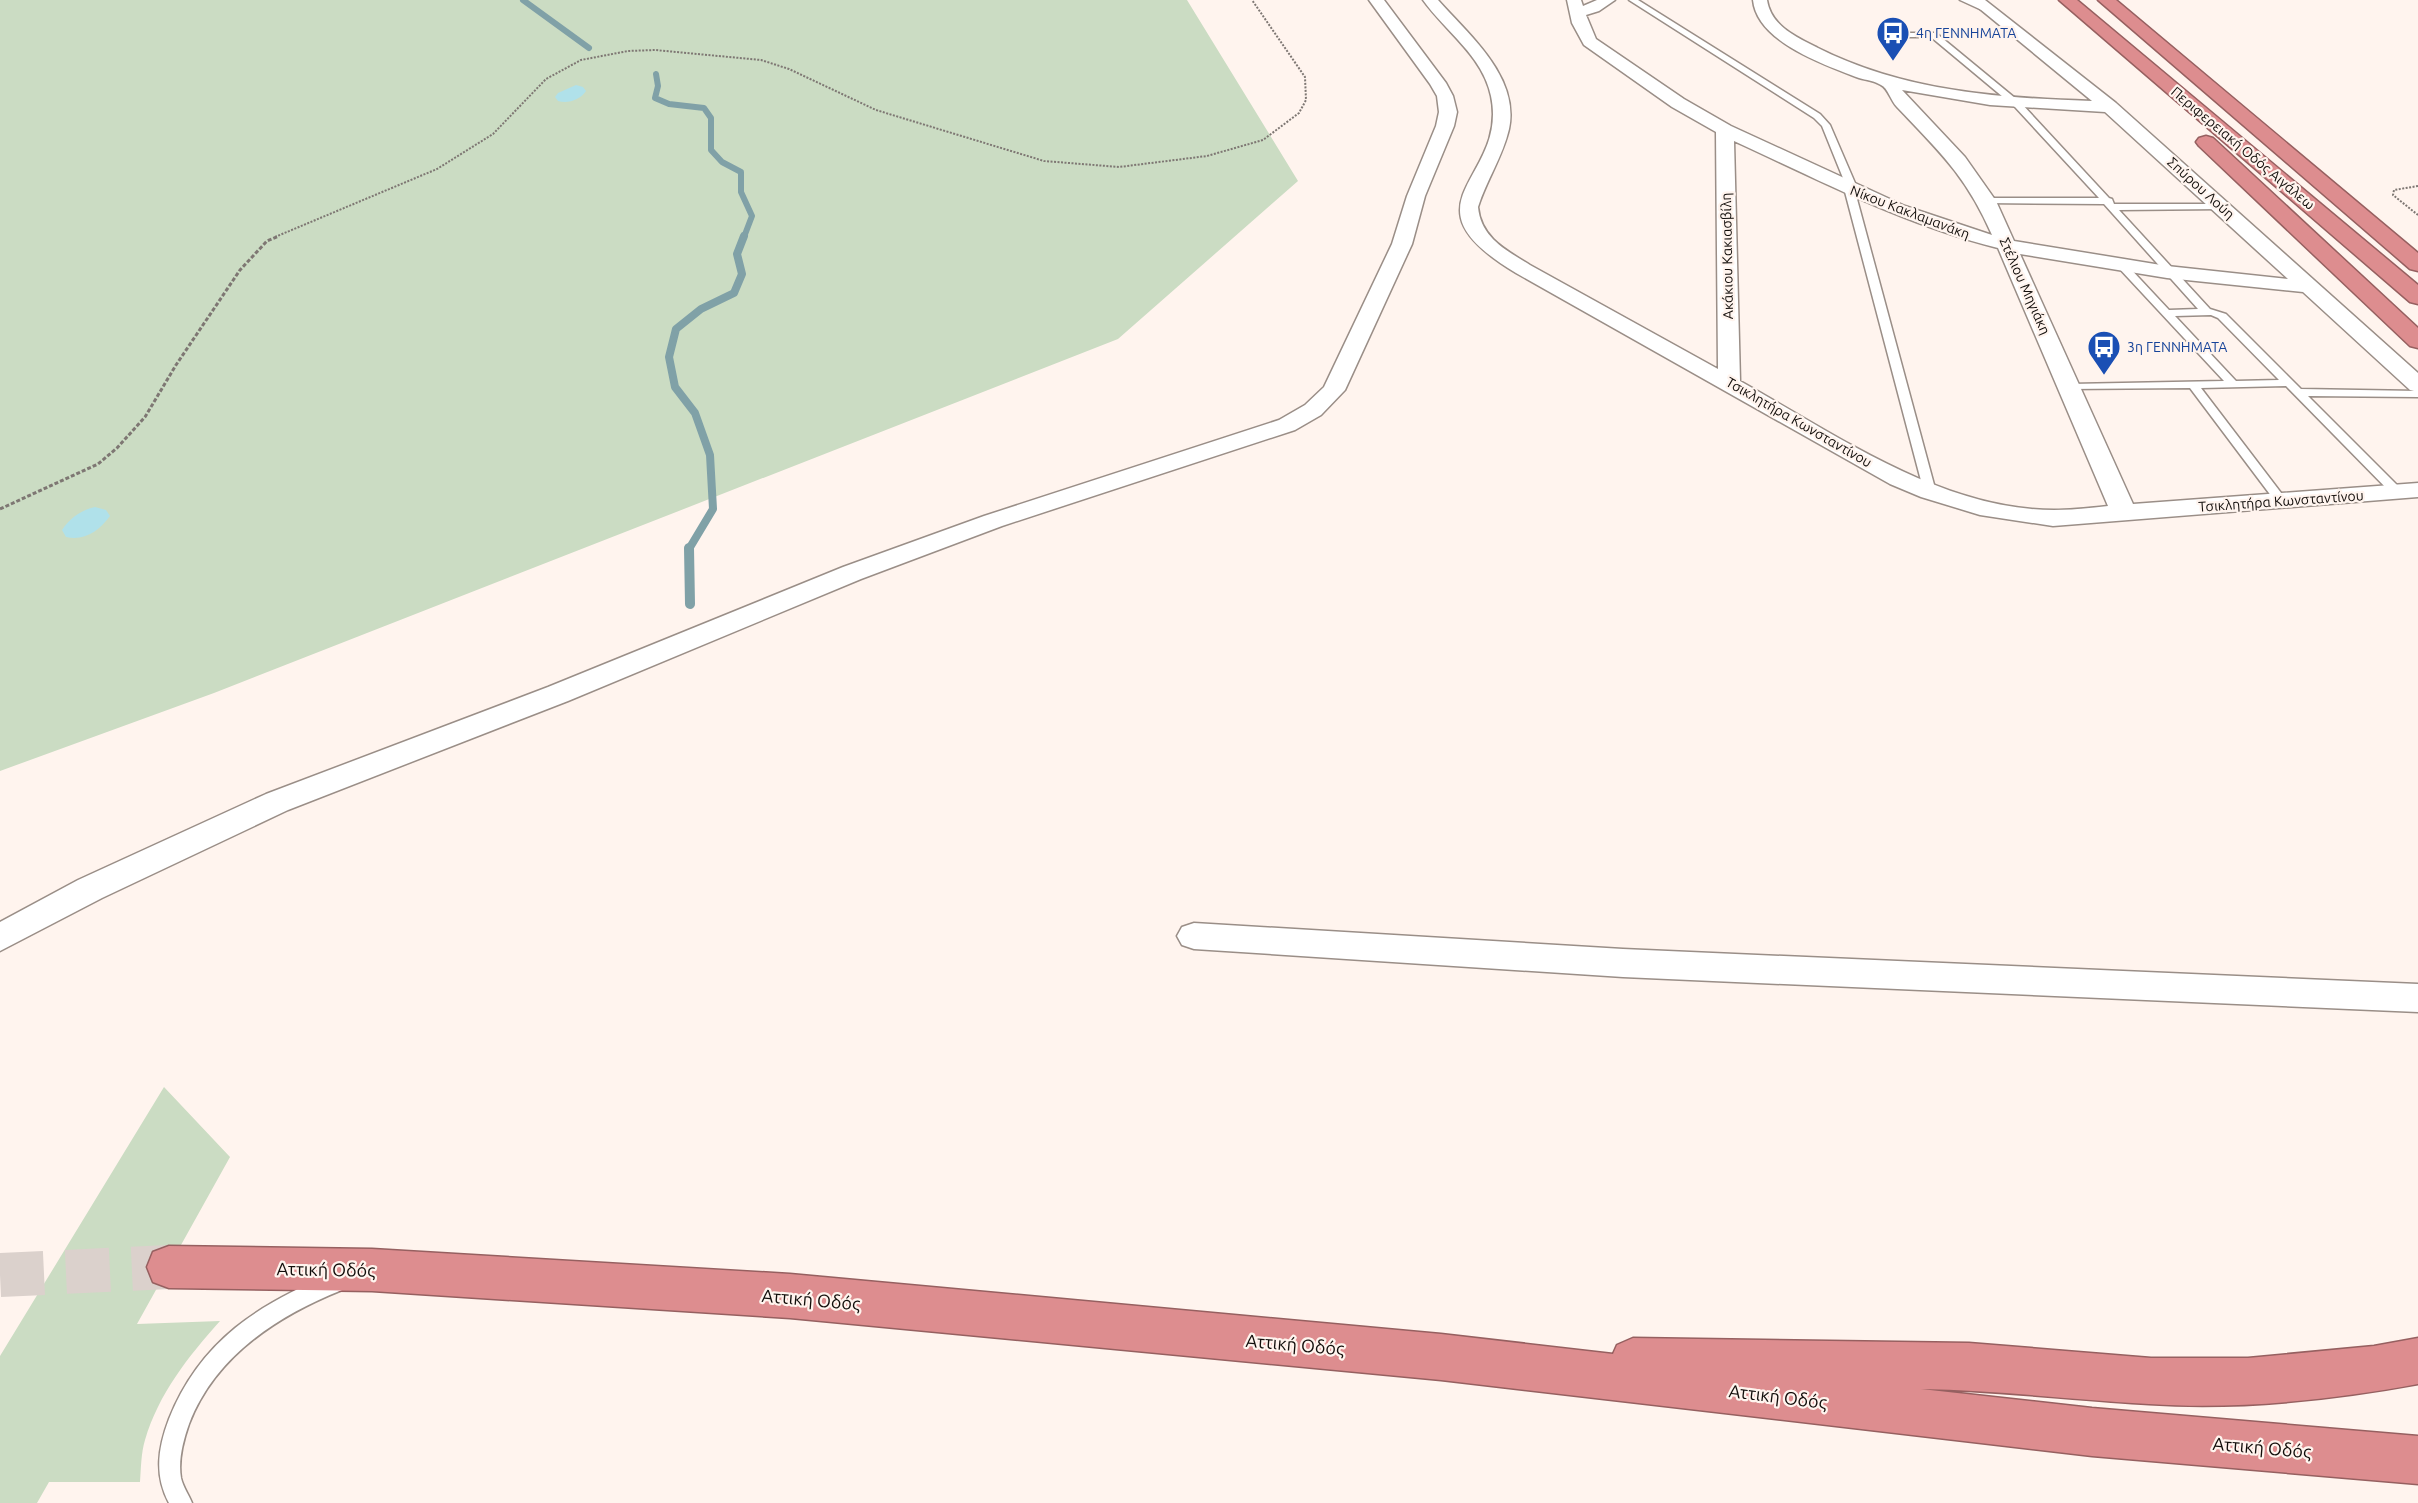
<svg xmlns="http://www.w3.org/2000/svg" width="2418" height="1503" font-family="Ubuntu,sans-serif">
  <style>
    .green { fill: #cbdcc3 }
    .lines { fill: none; stroke-linecap: round; stroke-linejoin: round }
    .stream-far2 { stroke: #80a1a7; stroke-width: 6 }
    .stream-far1 { stroke: #80a1a7; stroke-width: 8 }
    .stream { stroke: #80a1a7; stroke-width: 10 }
    .canal { fill: #b0e1ea; fill-rule: evenodd }
    .highway-tunnel { stroke: #dbd1cc; stroke-width: 44; stroke-dasharray: 44 22; stroke-linecap: butt }
    .lane-casing { stroke: #9a8e87; stroke-width: 3 }
    .street-casing { stroke: #9a8e87; stroke-width: 3 }
    .highway-casing { stroke: #966060; stroke-width: 3 }
    .path-far1 { stroke: #7e7773; stroke-width: 2; stroke-dasharray: 2 1.5; stroke-linecap: butt }
    .path { stroke: #7e7773; stroke-width: 3; stroke-dasharray: 4 2; stroke-linecap: butt }
    .lane { fill: #fff; fill-rule: evenodd }
    .street { fill: #fff; fill-rule: evenodd }
    .highway { fill: #dd8d8f; fill-rule: evenodd }
    .labels { text-anchor: middle; dominant-baseline: central; stroke-width: 4.5; stroke-linejoin: round; paint-order: stroke }
    .far-transit-label { font-size: 14px; fill: #164399; stroke: #fff4ee; text-anchor: start }
    .far-street-label { font-size: 14px; fill: #110d0a; stroke: #fff4ee }
    .near-street-label { font-size: 18px; fill: #110d0a; stroke: #fff4ee }
  </style>
  <rect width="100%" height="100%" fill="#fff4ee"/>
  <path class="green" d="M 0,0 L 1187,0 L 1298,181 L 1118,339 L 214,693 L 0,771 Z
    M 164,1087 L 230,1157 L 137,1324 L 220,1321 C 188,1357 159,1393 145,1440 C 141,1453 141,1469 140,1482 L 49,1482 L 37,1503 L 0,1503 L 0,1356 Z"/>
  <g class="lines">
    <path class="stream-far2" d="M 523,0 L 589,48
      M 656,74 L 658,86 L 655,98 L 669,104 L 704,108 L 711,118 L 711,150 L 722,162 L 741,172 L 741,192 L 752,216 L 744,237"/>
    <path class="stream-far1" d="M 689,549 L 713,509 L 710,455 L 695,413 L 675,387 L 669,357 L 676,329 L 701,309 L 734,293 L 742,274 L 737,254 L 744,236"/>
    <path class="stream" d="M 689,548 L 690,604"/>
    <path class="canal" d="M 576,85 L 583,87 L 586,91 C 580,100 568,104 558,101 L 555,97 L 558,93 Z
      M 95,507 L 106,510 L 110,516 C 99,531 85,541 66,537 L 62,530 C 70,518 81,510 95,507 Z"/>
    <path class="highway-tunnel" d="M 0,1275 L 169,1267"/>
    <g class="lane-casing">
      <path id="lane" d="M 1629,0 L 1638,0 L 1820,114 L 1830,125 L 1855,183 L 1854,188 L 1936,492 L 1934,495 L 1926,495 L 1924,492 L 1844,188 L 1845,183 L 1822,126 L 1814,118 Z
        M 1960,0 L 1971,0 L 1991,9 L 1984,11 Z
        M 1886,33 L 1936,33 L 2021,103 L 2109,198 L 2112,199 L 2114,204 L 2224,204 L 2224,208 L 2221,209 L 2119,210 L 2210,309 L 2226,314 L 2301,389 L 2418,391 L 2418,397 L 2308,396 L 2401,489 L 2401,495 L 2393,495 L 2286,386 L 2201,388 L 2288,502 L 2282,506 L 2278,505 L 2190,388 L 2067,389 L 2065,387 L 2071,384 L 2224,381 L 2117,266 L 2126,264 L 2169,310 L 2198,309 L 2104,204 L 1984,203 L 1982,201 L 1987,198 L 2099,198 L 2015,107 L 1931,37 L 1883,37 L 1883,33 ZM 2211,315 L 2218,318 L 2279,380 L 2236,381 L 2175,316 Z
        M 335,1273 L 342,1276 L 345,1283 L 342,1290 C 277,1316 215,1356 189,1424 C 183,1441 178,1460 181,1478 C 183,1487 189,1495 192,1503 L 169,1503 C 154,1475 158,1448 169,1419 C 200,1341 259,1303 335,1273 Z"/>
    </g>
    <g class="street-casing">
      <path id="street" d="M 1369,0 L 1384,0 L 1446,83 L 1453,96 L 1457,112 L 1454,126 L 1425,196 L 1412,244 L 1345,390 L 1321,415 L 1295,430 L 1002,526 L 861,579 L 568,701 L 288,810 L 102,898 L 0,951 L 0,922 L 78,880 L 266,794 L 548,687 L 843,567 L 984,516 L 1279,420 L 1305,405 L 1324,387 L 1392,244 L 1407,196 L 1436,126 L 1439,112 L 1437,96 L 1430,84 Z
        M 1423,0 L 1438,0 C 1469,35 1520,77 1509,129 C 1503,156 1486,181 1478,207 C 1481,238 1506,250 1530,265 L 1718,369 L 1716,132 L 1672,107 L 1584,45 L 1572,23 L 1567,0 L 1581,0 L 1583,6 L 1597,0 L 1615,0 L 1599,11 L 1586,15 L 1596,39 L 1684,99 L 1731,126 L 1905,206 L 1992,235 C 1967,177 1939,151 1897,107 C 1891,101 1888,88 1881,85 C 1875,81 1866,80 1859,78 C 1825,65 1757,42 1753,0 L 1767,0 C 1771,26 1796,37 1818,48 C 1904,91 1997,98 2092,101 L 1969,0 L 1985,0 L 2116,103 L 2418,373 L 2418,392 L 2410,390 L 2303,292 L 2167,278 L 2020,254 L 2133,504 L 2418,483 L 2418,497 L 2053,526 L 1980,515 L 1921,497 L 1890,484 L 1516,273 C 1396,201 1509,180 1491,96 C 1483,56 1445,31 1423,0 ZM 1902,90 L 1990,105 L 2105,112 L 2288,279 L 2167,266 L 2014,241 L 1996,201 L 1965,157 ZM 1734,141 C 1821,181 1905,225 1998,248 L 2108,506 C 2090,508 2072,510 2054,510 C 1941,510 1835,434 1740,381 Z
        M 1194,923 L 1623,949 L 2418,984 L 2418,1012 L 1623,977 L 1194,949 L 1182,945 L 1177,936 L 1182,927 Z"/>
    </g>
    <g class="highway-casing">
      <path id="highway" d="M 2059,0 L 2077,0 L 2418,285 L 2418,304 L 2410,302 Z
        M 2098,0 L 2116,0 L 2418,253 L 2418,271 L 2410,269 Z
        M 2206,136 L 2213,138 L 2418,328 L 2418,348 L 2410,346 L 2199,146 L 2196,142 L 2199,138 Z
        M 169,1246 L 372,1249 L 790,1274 L 1441,1334 L 1613,1354 L 1617,1345 L 1633,1338 L 1969,1343 L 2151,1358 L 2248,1358 L 2374,1346 L 2418,1338 L 2418,1384 C 2331,1400 2238,1410 2149,1404 C 2073,1400 1997,1390 1921,1389 L 2092,1408 L 2418,1436 L 2418,1484 L 2092,1456 L 1441,1380 L 790,1318 L 372,1291 L 169,1288 L 153,1282 L 147,1267 L 153,1252 Z"/>
    </g>
    <path class="path-far1" d="M 2418,186 L 2394,190 L 2393,195 L 2418,215
      M 275,237 L 437,169 L 493,134 L 546,79 L 581,60 L 628,51 L 655,50 L 761,60 L 789,69 L 876,110 L 1044,161 L 1119,167 L 1207,156 L 1263,140 L 1299,113 L 1306,100 L 1305,77 L 1252,0"/>
    <path class="path" d="M 0,509 L 98,464 L 117,448 L 145,417 L 176,365 L 240,270 L 267,241 L 279,236"/>
    <use href="#lane" class="lane"/>
    <use href="#street" class="street"/>
    <use href="#highway" class="highway"/>
  </g>
  <defs>
    <g id="bus-pin" transform="scale(1.725)"><path d="M0 17L-7.5 6A9.5 9.5 0 1 1 7.5 6Z" fill="#1a4fb4" stroke="#fff4ee"/><path d="M-5-6H5V4H4V6H2V4H-2V6H-4V4H-5ZM-3.5-4V0h7V-4ZM-3.5 1.2v1.5H-2V1.2ZM2 1.2v1.5H3.5V1.2Z" fill="#fff"/></g>
  </defs>
  <g fill-rule="evenodd">
    <use href="#bus-pin" x="1893" y="33"/>
    <use href="#bus-pin" x="2104" y="347"/>
  </g>
  <g class="labels">
    <g class="far-transit-label">
      <text x="1916" y="33">4η ΓΕΝΝΗΜΑΤΑ</text>
      <text x="2127" y="347">3η ΓΕΝΝΗΜΑΤΑ</text>
    </g>
    <g class="far-street-label">
      <text transform="translate(2243 148) rotate(40)">Περιφερειακή Οδός Αιγάλεω</text>
      <text transform="translate(2201 188) rotate(42)">Σπύρου Λούη</text>
      <text transform="translate(1910 212) rotate(21)">Νίκου Κακλαμανάκη</text>
      <text transform="translate(1727 256) rotate(-91)">Ακάκιου Κακιασβίλη</text>
      <text transform="translate(2025 286) rotate(66)">Στέλιου Μηγιάκη</text>
      <text transform="translate(1799 422) rotate(30)">Τσικλητήρα Κωνσταντίνου</text>
      <text transform="translate(2281 501) rotate(-4)">Τσικλητήρα Κωνσταντίνου</text>
    </g>
    <g class="near-street-label">
      <text transform="translate(326 1269) rotate(1)">Αττική Οδός</text>
      <text transform="translate(811 1299) rotate(5)">Αττική Οδός</text>
      <text transform="translate(1295 1344) rotate(5)">Αττική Οδός</text>
      <text transform="translate(1778 1396) rotate(7)">Αττική Οδός</text>
      <text transform="translate(2262 1447) rotate(5)">Αττική Οδός</text>
    </g>
  </g>
</svg>
